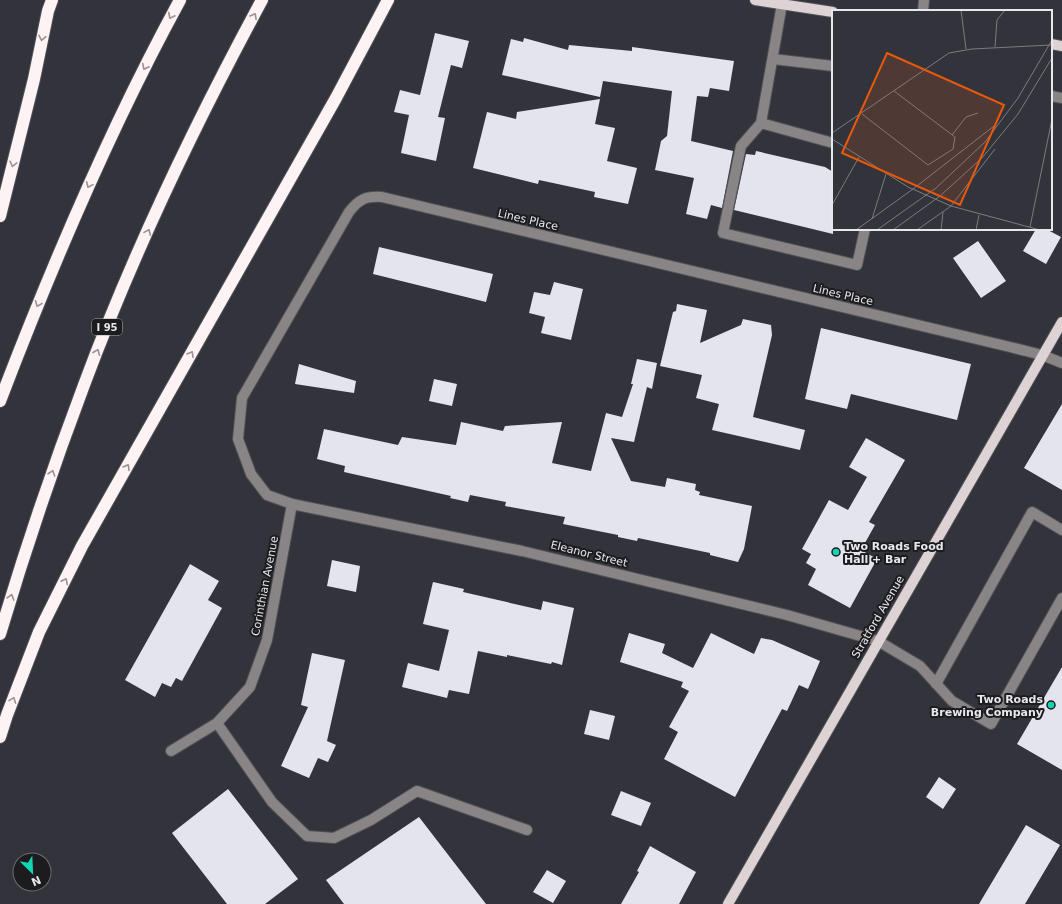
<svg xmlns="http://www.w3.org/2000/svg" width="1062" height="904" font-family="'DejaVu Sans',sans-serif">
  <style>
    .building { fill: #e3e4ed }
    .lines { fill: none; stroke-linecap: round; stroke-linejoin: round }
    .minor-casing { stroke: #505157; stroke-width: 12 }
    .major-casing { stroke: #505157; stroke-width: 12 }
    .highway-casing { stroke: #505157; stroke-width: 14 }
    .minor { stroke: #898485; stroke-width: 10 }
    .major { stroke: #ddd3d4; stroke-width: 10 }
    .highway { stroke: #fef3f4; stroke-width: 12 }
    .oneway { stroke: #989294 }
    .poi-dot { fill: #12d5b4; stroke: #1c1c1f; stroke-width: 1.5 }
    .labels { text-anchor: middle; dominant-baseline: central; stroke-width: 4; stroke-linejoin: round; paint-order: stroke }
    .shield { fill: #1c1c1f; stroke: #aaabaf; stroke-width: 1 }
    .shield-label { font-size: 10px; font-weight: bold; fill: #e7e8ed }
    .street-label { font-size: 11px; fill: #e7e8ed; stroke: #1c1c1f }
    .poi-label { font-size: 11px; font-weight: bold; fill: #e7e8ed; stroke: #1c1c1f; text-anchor: start }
    .inset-road { fill: none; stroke: #7b7c82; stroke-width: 1 }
    .view { fill: #e8590c; fill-opacity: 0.15; stroke: #e8590c; stroke-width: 2 }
    .inset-edge { fill: none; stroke: #e7e8ed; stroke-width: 2 }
  </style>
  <rect width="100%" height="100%" fill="#33343b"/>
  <path class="building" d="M 435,33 L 469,41 L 462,68 L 451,65 L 438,117 L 445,118 L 436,161 L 401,153 L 409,115 L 394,112 L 400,90 L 420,95 Z
    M 524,38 L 568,50 L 569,45 L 632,51 L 632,47 L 734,61 L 729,91 L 710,88 L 708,97 L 697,96 L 691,141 L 733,151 L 722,208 L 711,205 L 707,219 L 686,214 L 694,178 L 655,170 L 661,141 L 667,136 L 672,91 L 603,81 L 600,97 L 502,75 L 511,39 L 523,42 Z
    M 600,99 L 595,124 L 615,128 L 607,161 L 637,168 L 628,204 L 594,197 L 595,192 L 539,180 L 538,184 L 473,168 L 487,112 L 516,119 L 517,112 Z
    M 756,151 L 825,167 L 833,172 L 833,234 L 734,210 L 746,154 L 755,155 Z
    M 1036,229 L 1046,229 L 1061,237 L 1046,264 L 1023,251 Z
    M 978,241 L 1006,281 L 981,298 L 953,258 Z
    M 379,247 L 493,274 L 486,302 L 373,274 Z
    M 554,282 L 583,289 L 571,340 L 541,333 L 545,317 L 529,313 L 534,292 L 550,295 Z
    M 677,304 L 707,310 L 700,343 L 741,325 L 743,319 L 771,325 L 772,335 L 753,417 L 805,430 L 800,450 L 712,430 L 719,404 L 696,398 L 702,375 L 660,366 L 673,312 L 676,311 Z
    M 821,328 L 971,364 L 957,420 L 851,394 L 847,409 L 805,399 Z
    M 637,359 L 657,363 L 652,389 L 647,387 L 634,442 L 611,438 L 631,481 L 665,487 L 667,478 L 696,484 L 695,490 L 700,492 L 699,495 L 752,506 L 744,549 L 738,562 L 710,555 L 710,553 L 638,538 L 637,541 L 618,537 L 618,535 L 563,524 L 565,517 L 505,506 L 506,502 L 470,495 L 468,502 L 450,498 L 451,496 L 344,472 L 345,466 L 317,459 L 324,429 L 398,445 L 402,437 L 456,445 L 461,422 L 503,431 L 505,426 L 562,422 L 552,463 L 591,471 L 606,413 L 622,417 L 633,384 L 631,384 Z
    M 299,364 L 356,381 L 354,393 L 295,384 Z
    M 434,379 L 457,384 L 452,406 L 429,401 Z
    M 1062,404 L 1062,490 L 1024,468 Z
    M 866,438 L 905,460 L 869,522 L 875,525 L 861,550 L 877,559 L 850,608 L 808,585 L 816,569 L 806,563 L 811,554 L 802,549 L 829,500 L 848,510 L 867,477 L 849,467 Z
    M 332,560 L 360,566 L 356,592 L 327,586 Z
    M 190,564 L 219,581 L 208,600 L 222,608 L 182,681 L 176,678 L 171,687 L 162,683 L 155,697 L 125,680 Z
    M 433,582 L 464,589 L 463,592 L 541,610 L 543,601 L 574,608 L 562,665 L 552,662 L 551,664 L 507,655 L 507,657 L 478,651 L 469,694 L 449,690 L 447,698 L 402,687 L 408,663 L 439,671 L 449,630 L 423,624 Z
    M 629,633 L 665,644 L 662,653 L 693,668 L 711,633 L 754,654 L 761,638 L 772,640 L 820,661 L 808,689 L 799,685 L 787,711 L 782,709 L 735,797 L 664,759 L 678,732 L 669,727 L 689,691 L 681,687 L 683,682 L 620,662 Z
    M 312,653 L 345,660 L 327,741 L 336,745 L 328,762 L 318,758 L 309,778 L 281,766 L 308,707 L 301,705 Z
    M 1062,667 L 1062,770 L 1017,744 Z
    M 590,710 L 615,716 L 609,740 L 584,734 Z
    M 939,777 L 956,789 L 943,809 L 926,797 Z
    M 228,789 L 298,879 L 265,904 L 227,904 L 172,833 Z
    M 621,791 L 651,803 L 641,826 L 611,815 Z
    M 419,817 L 486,904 L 344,904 L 326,880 Z
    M 1026,825 L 1060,845 L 1025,904 L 979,904 Z
    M 650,846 L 696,872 L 679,904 L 621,904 L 639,872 L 637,871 Z
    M 547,870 L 566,881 L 553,903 L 533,892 Z"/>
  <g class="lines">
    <g class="minor-casing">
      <path id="minor" d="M 782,4 L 761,123 L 741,146 L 723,233 L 857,265 L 865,229
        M 923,11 L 924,0
        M 773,59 L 833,66
        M 1051,96 L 1062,98
        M 761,123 L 833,143
        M 1062,363 L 1042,355 L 1010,347 L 382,197 C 366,196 359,199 349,212 L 242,398 L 238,439 L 251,474 L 267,495 L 292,504 L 522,551 L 787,615 L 878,641 L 920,666 L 952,701 L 991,724 L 1062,598
        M 936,684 L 1032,512 L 1062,530
        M 217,723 L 272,802 L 307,836 L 334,838 L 371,820 L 417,791 L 527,830
        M 171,751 L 217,723 L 250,687 L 267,640 L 292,504"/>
    </g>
    <g class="major-casing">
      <path id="major" d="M 755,0 L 833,12
        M 1051,44 L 1062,46
        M 728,904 L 1062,322"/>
    </g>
    <g class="highway-casing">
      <path id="highway" d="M 0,216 L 34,79 L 48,11 L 52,0
        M 0,401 C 52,265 110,128 180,0
        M 0,634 C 25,550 53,467 84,385 C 133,253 195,124 262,0
        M 0,737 L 7,715 L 39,632 L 82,546 L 336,98 L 388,0"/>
    </g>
    <use href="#minor" class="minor"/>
    <use href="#major" class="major"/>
    <use href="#highway" class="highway"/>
  </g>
  <defs><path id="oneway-chevron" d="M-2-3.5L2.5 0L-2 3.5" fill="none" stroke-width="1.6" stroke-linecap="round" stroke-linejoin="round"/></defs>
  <g class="oneway">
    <use href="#oneway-chevron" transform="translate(171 16) rotate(117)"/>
    <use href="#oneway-chevron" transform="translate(254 16) rotate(-61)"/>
    <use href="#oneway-chevron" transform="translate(42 38) rotate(101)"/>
    <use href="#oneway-chevron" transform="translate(145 67) rotate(117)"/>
    <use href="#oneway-chevron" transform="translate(13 164) rotate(104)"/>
    <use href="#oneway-chevron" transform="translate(89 185) rotate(114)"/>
    <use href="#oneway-chevron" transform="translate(148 232) rotate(-66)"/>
    <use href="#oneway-chevron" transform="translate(38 304) rotate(112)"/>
    <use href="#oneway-chevron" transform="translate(97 352) rotate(-68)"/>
    <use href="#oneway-chevron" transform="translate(191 354) rotate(-60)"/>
    <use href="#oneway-chevron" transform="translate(127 467) rotate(-60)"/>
    <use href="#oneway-chevron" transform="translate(52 473) rotate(-71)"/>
    <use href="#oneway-chevron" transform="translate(65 581) rotate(-63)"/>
    <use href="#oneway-chevron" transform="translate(11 597) rotate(-73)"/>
    <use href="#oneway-chevron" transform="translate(13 700) rotate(-69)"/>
  </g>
  <g class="poi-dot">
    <circle cx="836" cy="552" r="4"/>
    <circle cx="1051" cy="705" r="4"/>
  </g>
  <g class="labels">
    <rect class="shield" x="92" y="319" width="30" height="16" rx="3"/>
    <g class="shield-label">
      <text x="107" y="327">I 95</text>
    </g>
    <g class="street-label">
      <text transform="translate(528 220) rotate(13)">Lines Place</text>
      <text transform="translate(843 295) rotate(13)">Lines Place</text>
      <text transform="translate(589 554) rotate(14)">Eleanor Street</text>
      <text transform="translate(265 586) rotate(-79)">Corinthian Avenue</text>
      <text transform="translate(878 617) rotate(-60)">Stratford Avenue</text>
    </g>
    <g class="poi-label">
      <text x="844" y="546">Two Roads Food<tspan x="844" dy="13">Hall + Bar</tspan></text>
      <text x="1043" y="699" text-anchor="end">Two Roads<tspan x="1043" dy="13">Brewing Company</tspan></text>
    </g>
  </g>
  <g transform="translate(832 10)">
    <rect width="220" height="220" fill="#33343b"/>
    <path class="inset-road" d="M 129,0 L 134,39M 163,37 L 165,10 L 173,0M 30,104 L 96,155 L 121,139 L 123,127 L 62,81M 0,123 L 117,43 L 140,39 L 219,35M 120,125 L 134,107 L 146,103M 0,129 L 76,177 L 119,196 L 208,220M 81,179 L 162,116M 0,195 L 27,147M 119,196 L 163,139M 40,209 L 54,164M 198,217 L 220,109M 24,220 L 81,179M 45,220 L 104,178 L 153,132 L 186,88 L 220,30M 61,220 L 108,186 L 150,148 L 186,104 L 220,48M 85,220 L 119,196M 109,220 L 111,202M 144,220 L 147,205"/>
    <path class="view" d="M 55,43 L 172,95 L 128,195 L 10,143 Z"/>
    <rect width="220" height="220" class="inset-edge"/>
  </g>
  <g transform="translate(32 872) rotate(156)"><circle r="19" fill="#1c1c1f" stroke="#6d6e71"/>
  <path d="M0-3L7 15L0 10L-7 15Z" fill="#12d5b4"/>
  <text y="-6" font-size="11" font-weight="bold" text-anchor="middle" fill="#e7e8ed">N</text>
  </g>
</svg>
